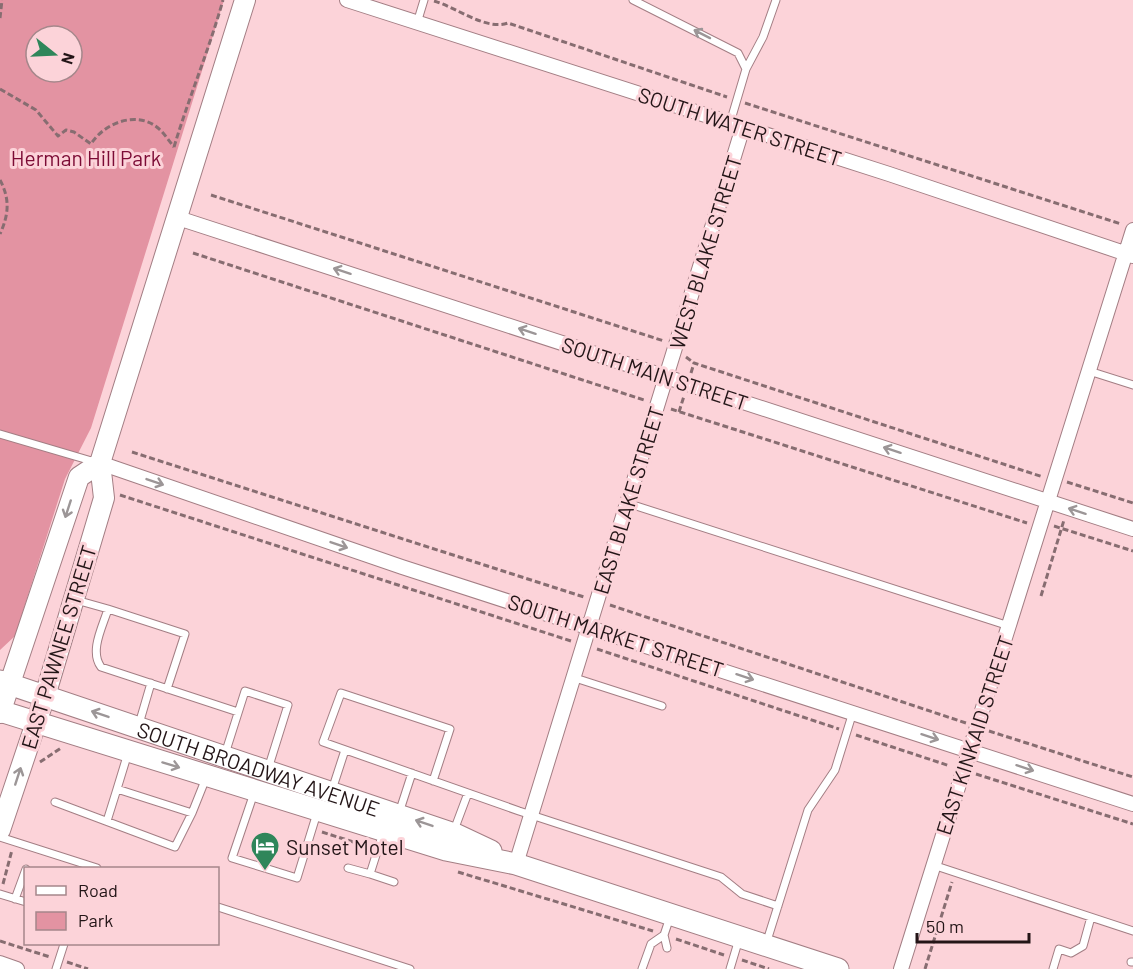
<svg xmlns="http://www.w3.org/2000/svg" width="1133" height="969" font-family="Barlow,sans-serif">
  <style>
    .green { fill: #e393a2; fill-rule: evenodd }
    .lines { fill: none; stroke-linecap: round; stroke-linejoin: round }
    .lane-casing { stroke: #a37e84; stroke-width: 9 }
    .street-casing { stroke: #a37e84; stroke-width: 16 }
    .secondary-casing { stroke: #a37e84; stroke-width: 22 }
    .primary-casing { stroke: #a37e84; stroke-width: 23 }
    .path { stroke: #876d71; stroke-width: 3; stroke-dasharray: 6 3; stroke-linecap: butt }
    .lane { stroke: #fff; stroke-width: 7 }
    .street { stroke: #fff; stroke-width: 14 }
    .secondary { stroke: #fff; stroke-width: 20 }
    .primary { stroke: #fff; stroke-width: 21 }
    .oneway { stroke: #9c9697 }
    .labels { text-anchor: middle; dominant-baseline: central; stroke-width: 6; stroke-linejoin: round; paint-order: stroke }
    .street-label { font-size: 21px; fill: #231517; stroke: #fcd3d9 }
    .park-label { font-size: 21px; fill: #7c0b35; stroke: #fcd3d9 }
    .poi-label { font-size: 21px; fill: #231517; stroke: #fcd3d9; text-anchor: start }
  </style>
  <rect width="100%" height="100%" fill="#fcd3d9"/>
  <path class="green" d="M 0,0 L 224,0 L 91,428 L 65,479 L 15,636 L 0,650 ZM 36,36 L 72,36 L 72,72 L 36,72 Z"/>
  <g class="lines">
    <g class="lane-casing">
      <path id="lane" d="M 633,0 L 738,53 L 746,69
        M 417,23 L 424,0
        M 730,123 L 746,69 L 763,37 L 776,0
        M 1089,371 L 1133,385
        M 0,434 L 95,462
        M 627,503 L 1009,626
        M 76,600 L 108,609
        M 572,677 L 662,706
        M 167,689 L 185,634 L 108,609 C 103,626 89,651 101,667 C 147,682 193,697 238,712
        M 139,724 L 151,683
        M 128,753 L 117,789 L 192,813 L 206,778
        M 225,754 L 245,691 L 288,705 L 268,769
        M 433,781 L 450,729 L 341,693 L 323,742 L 519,811 L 721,877 L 742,894 L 778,906
        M 332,790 L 345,750
        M 254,793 L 232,858 L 297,878 L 317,813
        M 55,802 L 175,847 L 192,813
        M 399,813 L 412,773
        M 107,821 L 117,789
        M 383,833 L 370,874 L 394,882
        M 453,833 L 468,793
        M 0,837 L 97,868
        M 933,865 L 1133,931
        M 348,868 L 370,874
        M 0,894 L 26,902
        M 15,899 L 26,869
        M 218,907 L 410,969
        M 664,935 L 667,948
        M 766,944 L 808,810 L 835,770 L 853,712
        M 1131,962 L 1133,962
        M 56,969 L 64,944
        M 642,969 L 651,944 L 664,935 L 670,917
        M 730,969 L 739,939
        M 1053,969 L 1059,949 L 1071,953 L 1083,946 L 1091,917"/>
    </g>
    <g class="street-casing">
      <path id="street" d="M 347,0 L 889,174 L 1133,256
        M 178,218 L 1133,529
        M 100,463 L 402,567 L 1133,804
        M 516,864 L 743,127
        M 0,963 L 17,969
        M 901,969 L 1133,230"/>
    </g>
    <g class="secondary-casing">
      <path id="secondary" d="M 0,713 L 79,477 L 100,463
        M 0,830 L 45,696 L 104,498 L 100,463 L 245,0"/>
    </g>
    <g class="primary-casing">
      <g id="primary">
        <path id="s1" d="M 0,681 L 457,835 L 491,851"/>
        <path d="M 0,711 L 446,850 L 516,864 L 838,969"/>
      </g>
    </g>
    <path class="path" d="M 434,1 C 456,7 486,31 508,23 L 727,97
      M 0,18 L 2,0
      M 0,89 L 36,110 L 58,136 L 66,130 L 74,132 L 91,144 C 104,123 137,110 158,128 C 164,133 169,141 174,147
      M 745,103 L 1121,224
      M 174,147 C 189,97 209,50 223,0
      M 0,180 C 10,199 9,214 0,234
      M 211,195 L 664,341
      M 193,253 L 644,400
      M 686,357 L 694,363
      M 691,373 L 694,363 L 1043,477
      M 671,409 L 1027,523
      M 679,412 L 684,396
      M 132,452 L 584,597
      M 1067,482 L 1133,503
      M 120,495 L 571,641
      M 1054,526 L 1133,551
      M 1041,596 L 1064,520
      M 610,605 L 966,723
      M 597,649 L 839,729
      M 989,731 L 1133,777
      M 856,735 L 950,766
      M 40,762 L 61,748
      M 976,774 L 1133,824
      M 322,832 L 369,847
      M 458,872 L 653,931
      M 3,884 L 12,850
      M 676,939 L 724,955
      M 0,941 L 50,957
      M 742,960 L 769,969
      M 67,962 L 88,969
      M 925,969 L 952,882"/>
    <use href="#lane" class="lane"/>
    <use href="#street" class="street"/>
    <use href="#secondary" class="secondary"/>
    <use href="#primary" class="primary"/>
  </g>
  <defs><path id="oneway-shaft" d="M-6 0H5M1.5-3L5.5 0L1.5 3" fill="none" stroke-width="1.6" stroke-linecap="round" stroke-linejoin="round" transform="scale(1.5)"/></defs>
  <g class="oneway">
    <use href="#oneway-shaft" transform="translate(702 34) rotate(-153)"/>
    <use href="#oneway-shaft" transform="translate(342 271) rotate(-162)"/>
    <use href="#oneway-shaft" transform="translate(527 331) rotate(-162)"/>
    <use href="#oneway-shaft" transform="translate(892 450) rotate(-162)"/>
    <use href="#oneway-shaft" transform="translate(155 482) rotate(19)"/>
    <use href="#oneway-shaft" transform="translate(68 509) rotate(108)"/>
    <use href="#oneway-shaft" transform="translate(1077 511) rotate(-162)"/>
    <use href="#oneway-shaft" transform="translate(339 545) rotate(19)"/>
    <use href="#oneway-shaft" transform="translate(745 677) rotate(18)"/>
    <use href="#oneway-shaft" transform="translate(100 714) rotate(-161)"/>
    <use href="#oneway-shaft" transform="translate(930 737) rotate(18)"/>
    <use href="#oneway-shaft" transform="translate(171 765) rotate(17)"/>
    <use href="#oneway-shaft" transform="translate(1025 768) rotate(18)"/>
    <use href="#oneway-shaft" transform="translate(18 776) rotate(-72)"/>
    <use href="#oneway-shaft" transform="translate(424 823) rotate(-161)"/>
  </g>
  <defs>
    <g id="hotel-pin" transform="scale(1.5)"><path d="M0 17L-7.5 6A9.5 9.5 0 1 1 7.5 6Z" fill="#2f865a" stroke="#fcd3d9"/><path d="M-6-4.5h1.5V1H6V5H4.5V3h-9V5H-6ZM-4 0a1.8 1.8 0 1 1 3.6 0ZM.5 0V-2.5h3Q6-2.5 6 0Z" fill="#fff"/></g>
  </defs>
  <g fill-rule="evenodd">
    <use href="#hotel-pin" x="265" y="846"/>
  </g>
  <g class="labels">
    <g class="street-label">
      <text transform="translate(740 126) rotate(18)">SOUTH WATER STREET</text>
      <text transform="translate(705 252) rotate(-73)">WEST BLAKE STREET</text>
      <text transform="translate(655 373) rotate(18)">SOUTH MAIN STREET</text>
      <text transform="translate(628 500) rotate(-73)">EAST BLAKE STREET</text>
      <text transform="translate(616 635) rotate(18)">SOUTH MARKET STREET</text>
      <text transform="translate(58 647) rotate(-73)">EAST PAWNEE STREET</text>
      <text transform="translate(974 735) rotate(-72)">EAST KINKAID STREET</text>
      <text stroke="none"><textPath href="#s1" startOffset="273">SOUTH BROADWAY AVENUE</textPath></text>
    </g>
    <g class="park-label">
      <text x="86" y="157">Herman Hill Park</text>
    </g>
    <g class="poi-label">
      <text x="286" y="846">Sunset Motel</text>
    </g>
  </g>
  <rect x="24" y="867" width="195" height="78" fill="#fcd3d9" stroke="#a5878b" stroke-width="1.5"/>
  <rect x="36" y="886" width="30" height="9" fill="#ffffff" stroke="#a5878b" stroke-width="1.5"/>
  <text x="78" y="897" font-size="18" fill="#231517">Road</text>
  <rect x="36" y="912" width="30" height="18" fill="#e393a2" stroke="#a5878b" stroke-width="1.5"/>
  <text x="78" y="927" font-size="18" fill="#231517">Park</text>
  <g transform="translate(54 54) rotate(108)"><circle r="28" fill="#fcd3d9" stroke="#a5878b" stroke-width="1.5"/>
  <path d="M0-4.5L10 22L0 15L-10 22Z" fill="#2f865a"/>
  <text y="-9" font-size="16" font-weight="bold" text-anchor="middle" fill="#231517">N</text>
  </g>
  <path d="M917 933v9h112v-9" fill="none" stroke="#231517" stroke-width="3"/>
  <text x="926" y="933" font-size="18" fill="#231517" stroke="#fcd3d9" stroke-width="4.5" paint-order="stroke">50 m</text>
</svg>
